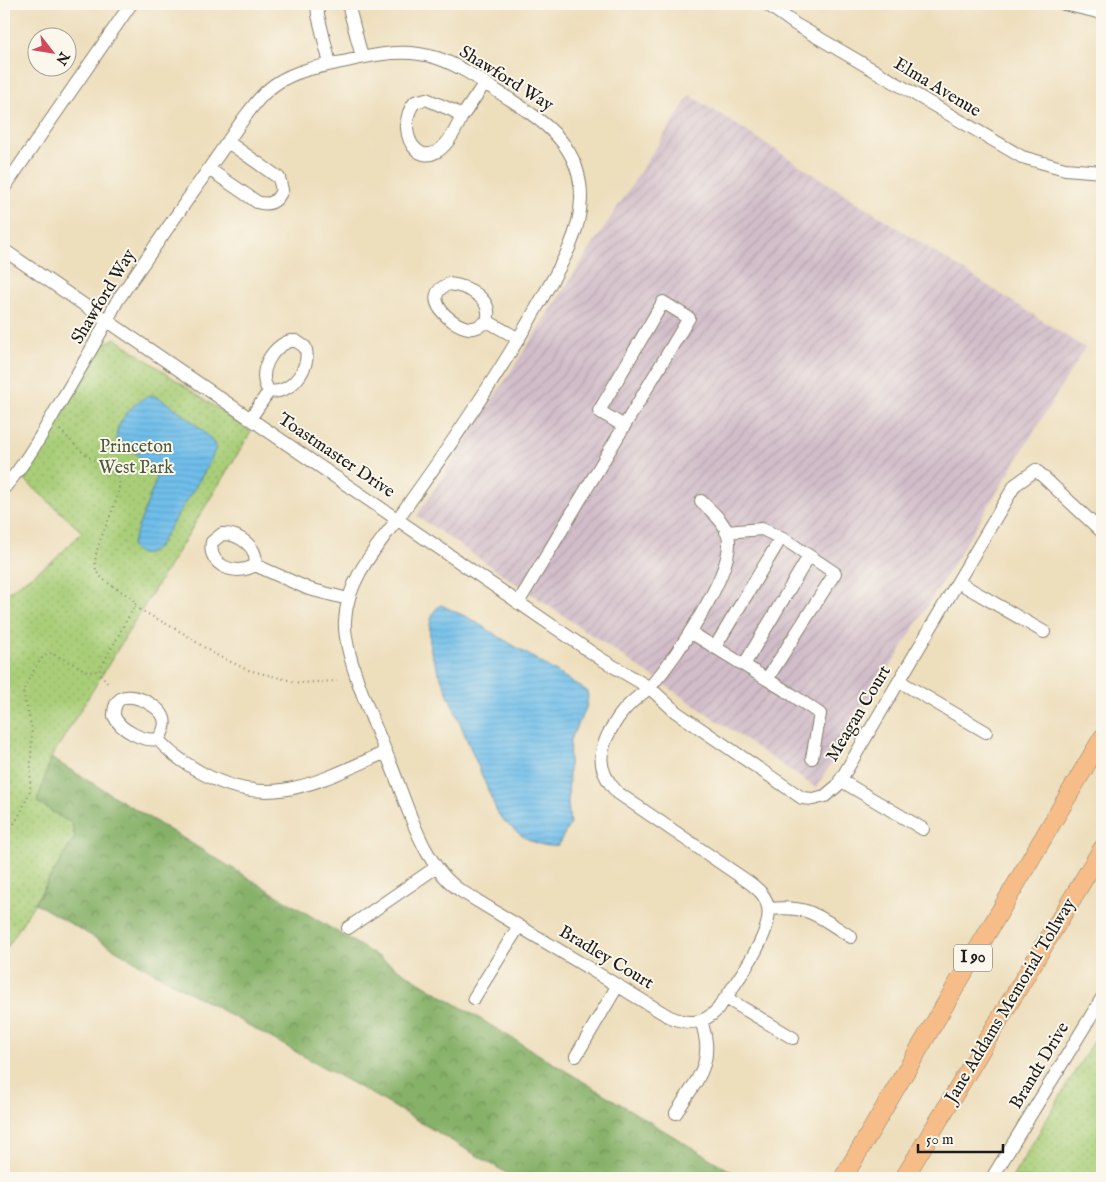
<svg xmlns="http://www.w3.org/2000/svg" width="1106" height="1182" font-family="'IM FELL English',serif">
  <style>
    .industrial { fill: url(#industrial-furrows) }
    .grass { fill: url(#grass-dots); stroke: #62754a }
    .forest { fill: url(#forest-crowns); stroke: #516642 }
    .water { fill: url(#water-rules); stroke: #466d83 }
    .lines { fill: none; stroke-linecap: round; stroke-linejoin: round }
    .minor-casing { stroke: #847d6c; stroke-width: 14 }
    .highway-casing { stroke: #847d6c; stroke-width: 19 }
    .path { stroke: #847d6c; stroke-width: 2; stroke-dasharray: 1 4; stroke-linecap: butt }
    .minor { stroke: #fff; stroke-width: 12 }
    .highway { stroke: #f7bd88; stroke-width: 18 }
    .labels { text-anchor: middle; dominant-baseline: central; stroke-width: 4; stroke-linejoin: round; paint-order: stroke }
    .shield { fill: #fbf7ec; stroke: #5f5e5a; stroke-width: 1 }
    .shield-label { font-size: 16px; font-weight: bold; fill: #1c1c1c }
    .street-label { font-size: 18px; fill: #1c1c1c; stroke: #fbf7ec }
    .park-label { font-size: 18px; fill: #4d5a3c; stroke: #fbf7ec }
  </style>
  <defs>
    <pattern id="industrial-furrows" width="10" height="10" patternUnits="userSpaceOnUse" patternTransform="scale(1.25)"><rect width="10" height="10" fill="#d1bdc9"/><path d="M-1 1l2-2M0 10L10 0M9 11l2-2" fill="none" stroke="#b3a2ac"/></pattern>
    <pattern id="grass-dots" width="8" height="8" patternUnits="userSpaceOnUse" patternTransform="scale(1.25)"><rect width="8" height="8" fill="#a9ce78"/><path d="M2 2h.1M6 6h.1" fill="none" stroke="#91b067" stroke-width="1.8" stroke-linecap="round"/></pattern>
    <pattern id="forest-crowns" width="20" height="18" patternUnits="userSpaceOnUse" patternTransform="scale(1.25)"><rect width="20" height="18" fill="#86b168"/><path d="M2 6a3 3 0 1 1 6 0M12 15a3 3 0 1 1 6 0" fill="none" stroke="#6d8f55"/></pattern>
    <pattern id="water-rules" width="6" height="5" patternUnits="userSpaceOnUse" patternTransform="scale(1.25)"><rect width="6" height="5" fill="#6fbeea"/><path d="M0 2.5h6" fill="none" stroke="#60a3c8"/></pattern>
  </defs>
  <rect width="100%" height="100%" fill="#fbf7ec"/>
  <filter id="ink" filterUnits="userSpaceOnUse"><feTurbulence type="fractalNoise" baseFrequency=".02" numOctaves="2"/><feDisplacementMap in="SourceGraphic" scale="10" xChannelSelector="R" yChannelSelector="G"/><feConvolveMatrix kernelMatrix="1 2 1 2 8 2 1 2 1" color-interpolation-filters="sRGB"/></filter>
  <filter id="wash" filterUnits="userSpaceOnUse"><feTurbulence type="fractalNoise" baseFrequency=".0096" numOctaves="4" result="noise"/><feDisplacementMap in="SourceGraphic" scale="20" xChannelSelector="R" yChannelSelector="G"/><feGaussianBlur stdDeviation="1.12" result="paint"/><feColorMatrix in="noise" values="0 0 0 0 0 0 0 0 0 0 0 0 0 0 0 0 0 1.4 0 .05"/><feComposite in="paint" operator="in"/></filter>
  <g filter="url(#wash)">
    <rect width="100%" height="100%" fill="#eddebc"/>
    <path class="industrial" d="M 690,95 L 1085,348 L 816,788 L 417,516 Z"/>
    <path class="grass" d="M 115,338 L 251,432 L 51,758 L 38,802 L 72,824 L 75,837 L 4,953 L 4,595 L 54,560 L 82,532 L 24,479 L 104,344 Z
      M 1102,1026 L 1102,1178 L 1012,1178 Z"/>
    <path class="forest" d="M 51,758 L 742,1178 L 515,1178 L 391,1105 L 171,982 L 35,903 L 75,837 L 72,824 L 37,802 Z"/>
    <path class="water" d="M 151,395 C 164,397 214,436 216,448 L 208,466 L 158,547 C 147,557 140,557 131,546 L 156,480 L 156,468 L 117,440 C 113,423 137,399 151,395 Z
      M 441,605 L 469,618 L 587,691 L 588,697 L 586,708 L 570,740 L 568,802 L 570,824 L 558,845 C 538,851 510,829 498,814 L 432,656 C 429,642 426,612 441,605 Z"/>
  </g>
  <g filter="url(#ink)">
    <g class="lines">
      <g class="minor-casing">
        <path id="minor" d="M 317,4 L 318,15 L 330,64
          M 348,4 L 362,57
          M 767,4 L 795,24 L 1022,157 L 1065,169 L 1102,172
          M 1064,4 L 1102,13
          M 426,99 L 454,111 L 461,118 C 428,194 390,132 415,102 Z
          M 461,118 L 484,84
          M 209,169 L 257,202 C 270,206 277,202 282,190 L 279,178 L 228,142
          M 4,188 L 131,4
          M 4,250 L 601,659 L 650,688 L 676,712 L 802,798 L 813,799 L 825,796 L 837,786 L 1015,485 L 1036,470 L 1102,532
          M 449,284 C 468,286 494,299 487,321 C 482,325 476,329 469,328 C 449,325 419,295 449,284 Z
          M 487,321 L 519,339
          M 290,341 L 296,341 L 305,347 C 313,366 290,396 269,391 C 256,374 271,347 290,341 Z
          M 250,419 L 269,391
          M 4,488 C 25,464 41,436 57,408 C 78,373 99,338 117,301 L 244,118 C 254,105 263,92 277,83 C 298,69 323,66 347,61 C 377,54 406,48 437,58 C 464,67 487,85 511,100 C 548,124 582,149 581,199 C 580,237 559,268 541,300 C 500,373 453,442 404,510 C 380,544 347,577 345,621 C 343,657 377,729 391,765 C 408,806 422,865 461,891 L 668,1016 C 687,1025 703,1025 718,1009 C 733,986 774,934 768,907 C 766,896 759,890 750,883 L 618,793 C 606,781 598,765 603,748 C 607,733 619,714 631,703 C 637,697 645,692 651,686 C 675,658 731,577 729,541 C 728,524 712,512 701,501
          M 726,532 L 762,529 L 787,541 L 835,573 L 767,679
          M 255,565 C 259,547 238,533 222,534 L 212,542 C 207,566 237,577 255,565 L 309,589 L 348,599
          M 958,582 L 1044,632
          M 518,603 L 689,318 L 663,302 L 599,411 L 624,426
          M 690,632 L 791,694 L 820,714 L 812,758
          M 715,647 L 781,538
          M 744,665 L 809,556
          M 899,681 L 986,732
          M 158,739 C 163,733 167,724 163,716 C 157,703 113,680 114,716 C 120,730 144,742 158,739 C 169,753 185,763 200,772 C 270,812 319,781 386,752
          M 840,780 L 923,829
          M 769,909 C 810,905 818,916 851,937
          M 348,928 L 435,868
          M 474,998 L 519,926
          M 726,998 L 793,1038
          M 576,1056 L 618,985
          M 676,1113 C 697,1079 716,1063 701,1021
          M 992,1178 L 1102,998"/>
      </g>
      <g class="highway-casing">
        <path id="highway" d="M 843,1178 L 1102,738
          M 904,1178 L 1102,849"/>
      </g>
      <path class="path" d="M 60,430 L 81,451 L 119,479 C 123,505 83,555 99,575 C 109,587 126,591 136,603 L 99,671 L 108,684
        M 135,607 L 183,633 L 214,654 L 248,670 L 300,683 L 337,681
        M 4,841 L 21,812 L 30,791 L 32,729 L 23,691 L 35,668 L 43,657 L 51,653 L 89,672 L 99,671"/>
      <use href="#minor" class="minor"/>
      <use href="#highway" class="highway"/>
    </g>
  </g>
  <g class="labels">
    <rect class="shield" x="954" y="944.5" width="38" height="27" rx="4"/>
    <g class="shield-label">
      <text x="973" y="958">I 90</text>
    </g>
    <g class="street-label">
      <text transform="translate(506 79) rotate(32)">Shawford Way</text>
      <text transform="translate(937 88) rotate(31)">Elma Avenue</text>
      <text transform="translate(104 297) rotate(-59)">Shawford Way</text>
      <text transform="translate(336 456) rotate(34)">Toastmaster Drive</text>
      <text transform="translate(859 714) rotate(-59)">Meagan Court</text>
      <text transform="translate(606 958) rotate(31)">Bradley Court</text>
      <text transform="translate(1011 1001) rotate(-59)">Jane Addams Memorial Tollway</text>
      <text transform="translate(1040 1066) rotate(-59)">Brandt Drive</text>
    </g>
    <g class="park-label">
      <text x="136" y="447">Princeton<tspan x="136" dy="21">West Park</tspan></text>
    </g>
  </g>
  <rect width="1106" height="1182" fill="none" stroke="#fbf7ec" stroke-width="20"/>
  <g transform="translate(52 52) rotate(121)"><circle r="24" fill="#fbf7ec" stroke="#a29f99"/>
  <path d="M0-4L9 19L0 12L-9 19Z" fill="#d1495b"/>
  <text y="-8" font-size="14" font-weight="bold" text-anchor="middle" fill="#1c1c1c">N</text>
  </g>
  <path d="M918 1144v8h85v-8" fill="none" stroke="#1c1c1c" stroke-width="2.5"/>
  <text x="926" y="1144" font-size="15" fill="#1c1c1c" stroke="#fbf7ec" stroke-width="4" paint-order="stroke">50 m</text>
</svg>
